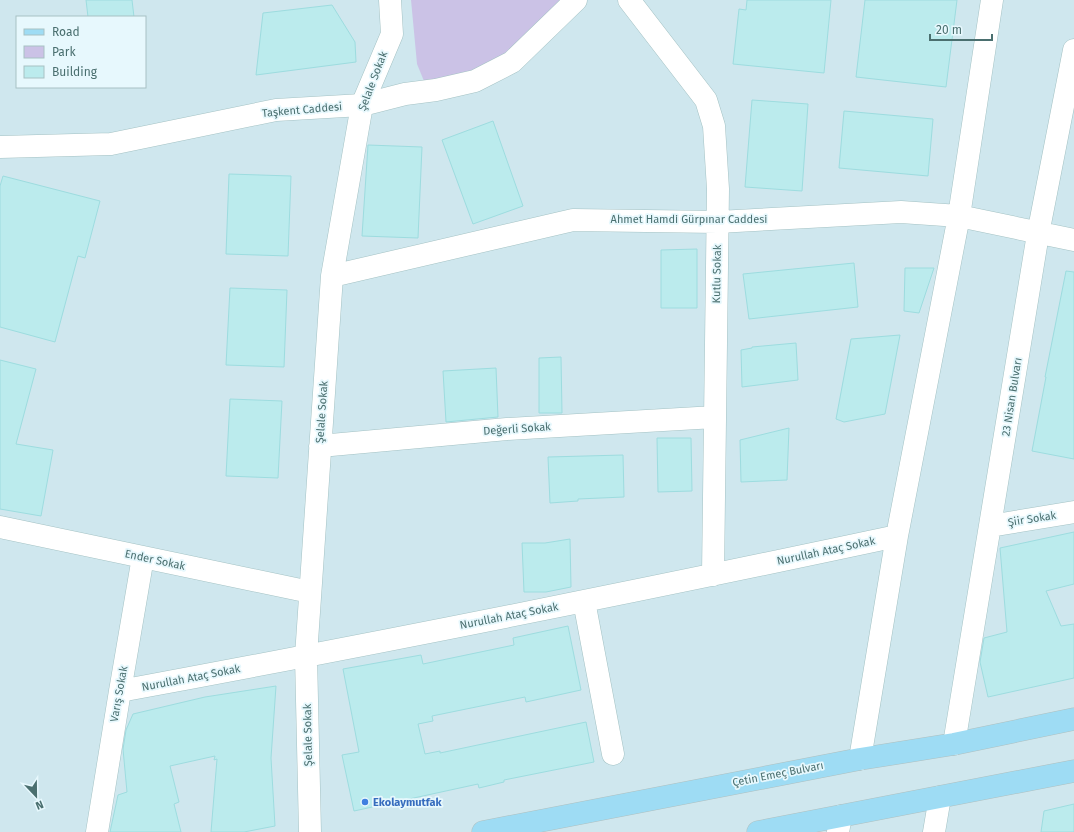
<svg xmlns="http://www.w3.org/2000/svg" width="1074" height="832" font-family="'Fira Sans',sans-serif">
  <style>
    .residential { fill: #cfe7ee; fill-rule: evenodd }
    .green { fill: #cbc2e6 }
    .building { fill: #bbebed; stroke: #9ddcdf }
    .lines { fill: none; stroke-linecap: round; stroke-linejoin: round }
    .minor-casing { stroke: #a4c2c4; stroke-width: 23 }
    .tertiary-casing { stroke: #a4c2c4; stroke-width: 23 }
    .primary-casing { stroke: #afc0c0; stroke-width: 23 }
    .minor { stroke: #fff; stroke-width: 22 }
    .tertiary { stroke: #fff; stroke-width: 22 }
    .primary { stroke: #9edcf4; stroke-width: 22 }
    .shop-dot { fill: #3f7fe0; stroke: #e7f8fd; stroke-width: 1.5 }
    .labels { text-anchor: middle; dominant-baseline: central; stroke-width: 3.5; stroke-linejoin: round; paint-order: stroke }
    .street-label { font-size: 11px; fill: #4a6f6f; stroke: #e7f8fd }
    .shop-label { font-size: 11px; font-weight: bold; fill: #366cbe; stroke: #e7f8fd; text-anchor: start }
  </style>
  <rect width="100%" height="100%" fill="#e2f4fa"/>
  <path class="residential" d="M 0,0 L 1074,0 L 1074,832 L 0,832 ZM 17,17 L 145,17 L 145,87 L 17,87 Z"/>
  <path class="green" d="M 411,0 L 564,0 L 508,57 L 471,76 L 424,81 L 417,64 Z"/>
  <path class="building" d="M 86,0 L 132,0 L 134,17 L 88,17 Z
    M 747,0 L 831,0 L 824,73 L 733,64 L 739,9 L 746,10 Z
    M 865,0 L 957,0 L 946,87 L 856,77 Z
    M 332,5 L 355,42 L 356,62 L 256,75 L 263,13 Z
    M 752,100 L 808,104 L 802,191 L 745,187 Z
    M 844,111 L 933,119 L 928,176 L 839,168 Z
    M 493,121 L 523,206 L 473,224 L 442,140 Z
    M 368,145 L 422,147 L 418,238 L 362,236 Z
    M 229,174 L 291,176 L 288,256 L 226,254 Z
    M 3,176 L 100,201 L 85,258 L 78,256 L 55,342 L 0,327 L 0,186 Z
    M 697,249 L 697,308 L 661,308 L 661,250 Z
    M 854,263 L 858,307 L 749,319 L 743,274 Z
    M 905,268 L 934,268 L 919,313 L 904,311 Z
    M 1066,271 L 1074,272 L 1074,459 L 1032,451 L 1046,377 L 1045,377 Z
    M 230,288 L 287,290 L 284,367 L 226,365 Z
    M 900,335 L 885,414 L 844,422 L 836,419 L 851,339 Z
    M 796,343 L 798,380 L 742,387 L 741,350 L 752,348 L 752,347 Z
    M 561,357 L 562,413 L 539,413 L 539,358 Z
    M 0,360 L 36,369 L 16,444 L 53,450 L 41,516 L 0,509 Z
    M 496,368 L 498,417 L 446,422 L 443,371 Z
    M 230,399 L 282,401 L 278,478 L 226,476 Z
    M 789,428 L 787,480 L 741,482 L 740,440 Z
    M 657,438 L 691,438 L 692,491 L 658,492 Z
    M 623,455 L 624,497 L 578,499 L 578,501 L 550,503 L 548,457 Z
    M 1074,532 L 1074,584 L 1046,591 L 1061,626 L 1074,624 L 1074,678 L 988,697 L 980,662 L 984,638 L 1007,632 L 1000,548 Z
    M 570,539 L 571,587 L 546,592 L 524,592 L 522,543 L 545,543 Z
    M 568,626 L 581,690 L 526,702 L 525,697 L 432,716 L 433,721 L 418,724 L 425,754 L 440,751 L 440,753 L 586,722 L 594,762 L 504,780 L 504,782 L 479,788 L 478,784 L 354,811 L 342,755 L 359,752 L 343,669 L 421,655 L 423,664 L 514,645 L 513,638 Z
    M 276,686 L 271,758 L 275,826 L 244,832 L 211,832 L 217,759 L 214,760 L 215,756 L 170,766 L 179,802 L 174,804 L 181,832 L 110,832 L 118,795 L 127,792 L 123,749 L 126,730 L 133,714 L 205,697 Z
    M 1074,804 L 1074,832 L 1041,832 L 1044,811 Z"/>
  <g class="lines">
    <g class="minor-casing">
      <path id="minor" d="M 629,0 L 706,100 L 714,126 L 718,189 L 713,575
        M 332,276 L 573,220 L 718,222 L 901,212 L 959,216 L 1074,240
        M 320,446 L 507,429 L 715,417
        M 990,526 L 1074,512
        M 0,527 L 310,592
        M 584,601 L 613,754
        M 120,691 C 380,643 639,591 897,536
        M 954,744 L 1038,234 L 1074,50
        M 860,759 L 897,536 L 959,216 L 992,0
        M 97,832 L 120,691 L 143,557
        M 310,832 L 306,656 L 332,276 L 362,105 L 392,34 L 390,0
        M 838,832 L 841,816
        M 934,832 L 940,797"/>
    </g>
    <g class="tertiary-casing">
      <path id="tertiary" d="M 0,147 L 111,144 L 276,110 L 362,105 L 405,94 L 436,90 L 475,81 L 512,62 L 576,0"/>
    </g>
    <g class="primary-casing">
      <path id="primary" d="M 483,832 L 860,759 L 954,744 L 1074,719
        M 758,832 L 1074,771"/>
    </g>
    <use href="#minor" class="minor"/>
    <use href="#tertiary" class="tertiary"/>
    <use href="#primary" class="primary"/>
  </g>
  <circle class="shop-dot" cx="365" cy="802" r="4"/>
  <g class="labels">
    <g class="street-label">
      <text transform="translate(373 81) rotate(-69)">Şelale Sokak</text>
      <text transform="translate(302 110) rotate(-5)">Taşkent Caddesi</text>
      <text x="689" y="219">Ahmet Hamdi Gürpınar Caddesi</text>
      <text transform="translate(717 274) rotate(-89)">Kutlu Sokak</text>
      <text transform="translate(1012 397) rotate(-81)">23 Nisan Bulvarı</text>
      <text transform="translate(322 412) rotate(-86)">Şelale Sokak</text>
      <text transform="translate(517 429) rotate(-4)">Değerli Sokak</text>
      <text transform="translate(1032 519) rotate(-9)">Şiir Sokak</text>
      <text transform="translate(826 551) rotate(-12)">Nurullah Ataç Sokak</text>
      <text transform="translate(155 560) rotate(12)">Ender Sokak</text>
      <text transform="translate(509 616) rotate(-11)">Nurullah Ataç Sokak</text>
      <text transform="translate(191 678) rotate(-11)">Nurullah Ataç Sokak</text>
      <text transform="translate(119 694) rotate(-80)">Varış Sokak</text>
      <text transform="translate(308 735) rotate(-91)">Şelale Sokak</text>
      <text transform="translate(778 774) rotate(-11)">Çetin Emeç Bulvarı</text>
    </g>
    <g class="shop-label">
      <text x="373" y="802">Ekolaymutfak</text>
    </g>
  </g>
  <rect x="16" y="16" width="130" height="72" fill="#e7f8fd" stroke="#a8c1c4"/>
  <rect x="24" y="29" width="20" height="6" fill="#9edcf4" stroke="#a8c1c4"/>
  <text x="52" y="36" font-size="12" fill="#4a6f6f">Road</text>
  <rect x="24" y="46" width="20" height="12" fill="#cbc2e6" stroke="#a8c1c4"/>
  <text x="52" y="56" font-size="12" fill="#4a6f6f">Park</text>
  <rect x="24" y="66" width="20" height="12" fill="#bbebed" stroke="#a8c1c4"/>
  <text x="52" y="76" font-size="12" fill="#4a6f6f">Building</text>
  <g transform="translate(36 796) rotate(158)" stroke="#e7f8fd" stroke-width="3" paint-order="stroke">
  <path d="M0-3L7 15L0 10L-7 15Z" fill="#4a6f6f"/>
  <text y="-6" font-size="11" font-weight="bold" text-anchor="middle" fill="#4a6f6f">N</text>
  </g>
  <path d="M930 34v6h62v-6" fill="none" stroke="#4a6f6f" stroke-width="2"/>
  <text x="936" y="34" font-size="12" fill="#4a6f6f" stroke="#e7f8fd" stroke-width="3" paint-order="stroke">20 m</text>
</svg>
